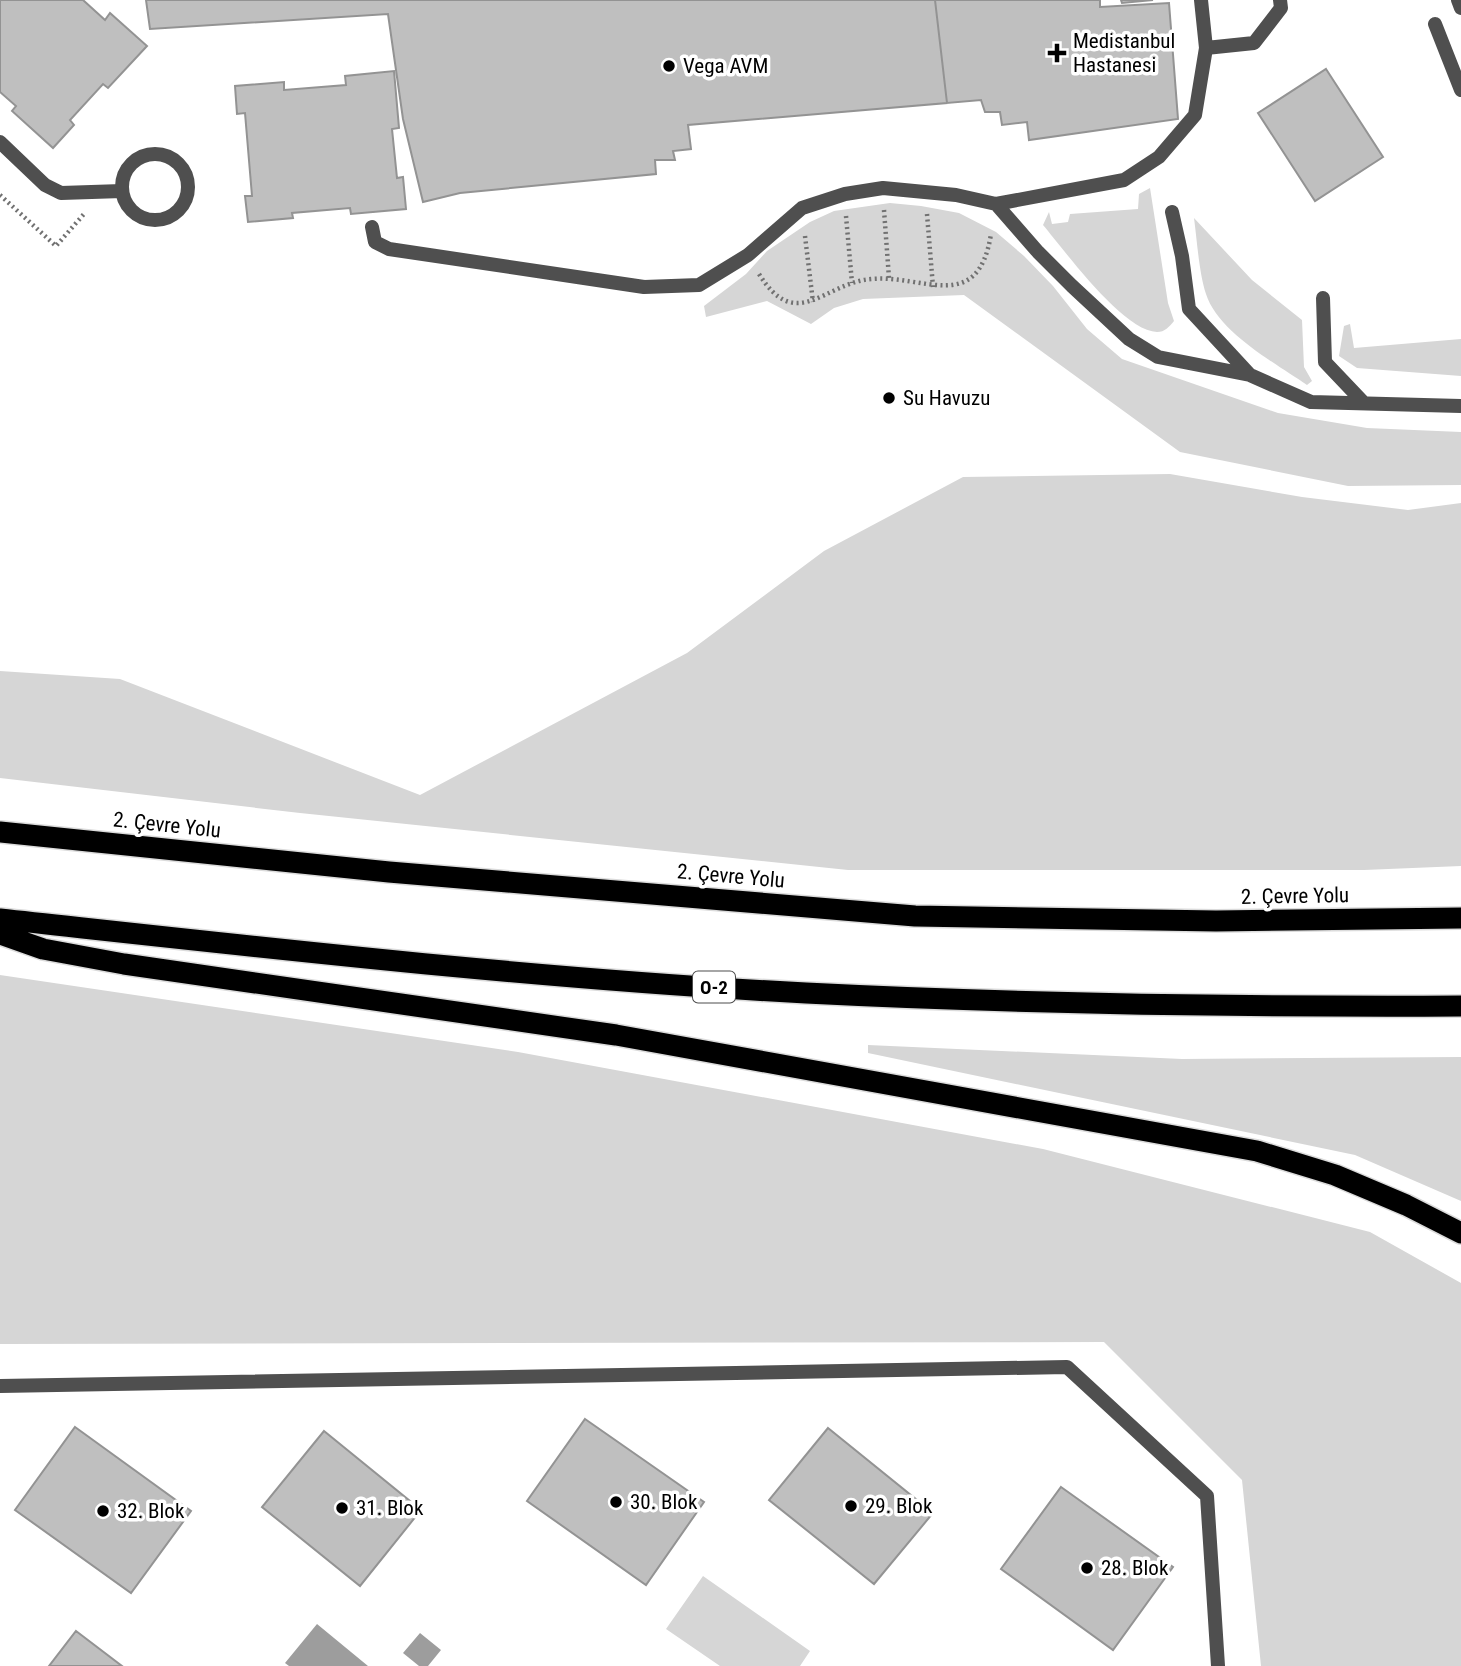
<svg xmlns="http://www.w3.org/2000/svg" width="1461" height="1666" font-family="'Roboto Condensed',sans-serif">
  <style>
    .green { fill: #d6d6d6 }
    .water { fill: #9d9d9d }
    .building { fill: #bfbfbf; stroke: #939393; stroke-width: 2 }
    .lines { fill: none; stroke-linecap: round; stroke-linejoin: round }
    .motorway-casing { stroke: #dbdbdb; stroke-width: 24 }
    .path { stroke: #717171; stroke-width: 4.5; stroke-dasharray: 2 3.5; stroke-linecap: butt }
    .service { stroke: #4f4f4f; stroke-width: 14 }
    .motorway { stroke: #000; stroke-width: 21 }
    .poi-dot { fill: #000; stroke: #fff; stroke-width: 2.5 }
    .labels { text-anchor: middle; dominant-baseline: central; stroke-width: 7; stroke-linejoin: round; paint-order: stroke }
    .shield { fill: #fff; stroke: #4c4c4c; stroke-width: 2 }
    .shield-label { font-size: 19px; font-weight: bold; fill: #000 }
    .poi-label { font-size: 21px; fill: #000; stroke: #fff; text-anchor: start }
    .street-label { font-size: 21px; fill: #000; stroke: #fff }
  </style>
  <rect width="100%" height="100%" fill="#fff"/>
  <path class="green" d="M 1150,188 L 1168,303 L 1174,321 C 1169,327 1165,332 1157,332 C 1123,331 1065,251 1043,225 L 1049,212 L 1052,224 L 1068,222 L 1070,214 L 1138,209 L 1139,194 Z
    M 890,203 L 921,206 L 959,213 L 996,232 L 1024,256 L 1053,286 L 1087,329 L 1122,359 L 1278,413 L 1367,428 L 1461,432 L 1461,485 L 1348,486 L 1180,452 L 964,295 L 863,299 L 834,308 L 811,324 L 767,301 L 706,317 L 704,306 L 746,274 L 767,251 L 810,222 L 834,211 Z
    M 1194,218 L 1252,280 L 1302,320 L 1304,367 L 1312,381 L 1307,385 C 1275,363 1218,332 1206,294 C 1199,273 1197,240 1194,218 Z
    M 1350,324 L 1354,348 L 1461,339 L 1461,376 L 1357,368 L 1339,356 L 1344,326 Z
    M 1170,474 L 1302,497 L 1408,510 L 1461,503 L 1461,866 L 1364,870 L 848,870 L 300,813 L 0,778 L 0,671 L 120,679 L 420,795 L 687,653 L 824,551 L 963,477 Z
    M 0,975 L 518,1052 L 1043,1149 L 1370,1232 L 1461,1283 L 1461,1666 L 1261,1666 L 1242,1480 L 1104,1342 L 0,1344 Z
    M 868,1045 L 1182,1059 L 1461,1057 L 1461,1201 L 1355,1155 L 868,1053 Z
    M 703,1576 L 810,1651 L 800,1666 L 720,1666 L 666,1629 Z"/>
  <path class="water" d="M 317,1624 L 368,1666 L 289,1666 L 285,1663 Z
    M 420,1633 L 441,1650 L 428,1666 L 419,1666 L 403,1653 Z"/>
  <path class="building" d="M 0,0 L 83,0 L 105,20 L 110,13 L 147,46 L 108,88 L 103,84 L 70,120 L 74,125 L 53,148 L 12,111 L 16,106 L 0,92 Z
    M 146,0 L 935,0 L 947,103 L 688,125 L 691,149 L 673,151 L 675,160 L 655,160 L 656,174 L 460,193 L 423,202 L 403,119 L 388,14 L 150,29 Z
    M 935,0 L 1100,0 L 1100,7 L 1169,3 L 1178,119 L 1029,140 L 1027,122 L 1002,125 L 1000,112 L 985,112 L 981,100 L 947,103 Z
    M 1121,0 L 1153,0 L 1122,3 Z
    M 1326,69 L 1383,157 L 1315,201 L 1258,113 Z
    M 394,71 L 399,128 L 392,129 L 397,178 L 403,177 L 406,209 L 351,214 L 350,208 L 292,213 L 293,218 L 248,222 L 245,196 L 252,196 L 245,113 L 237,114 L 235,86 L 284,82 L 284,90 L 346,85 L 345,76 Z
    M 585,1419 L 704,1502 L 646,1585 L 527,1501 Z
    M 75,1427 L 191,1511 L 131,1593 L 15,1510 Z
    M 828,1428 L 933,1513 L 874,1584 L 769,1500 Z
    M 324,1431 L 421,1510 L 360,1586 L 262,1507 Z
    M 1061,1487 L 1173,1567 L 1113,1650 L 1001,1569 Z
    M 76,1631 L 122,1666 L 49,1666 Z"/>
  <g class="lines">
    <g class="motorway-casing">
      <path id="motorway" d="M 0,832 L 389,872 L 915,916 L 1216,921 L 1461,918
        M 0,919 C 268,948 537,979 806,993 C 1024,1004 1243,1007 1461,1006
        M 0,934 L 43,949 L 124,964 L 616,1035 L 1257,1151 L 1335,1175 L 1406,1205 L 1461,1233"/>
    </g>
    <path class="path" d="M 0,195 L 56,246 L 84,214
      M 884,210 L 889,278
      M 927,214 L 933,287
      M 846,216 L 852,283
      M 805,236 L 813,302
      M 759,274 C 796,334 824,283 871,279 C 923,274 978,316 991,234"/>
    <path class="service" d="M 1458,0 L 1461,8
      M 1435,24 L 1461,90
      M 1206,48 L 1254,43 L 1281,8 L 1280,0
      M 0,142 L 45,185 L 61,193 L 122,191
      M122 187a33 33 0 1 1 66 0a33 33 0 1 1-66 0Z
      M 996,204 L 1038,252 L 1072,286 L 1129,339 L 1158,357 L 1250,375 L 1311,402 L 1461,406
      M 1172,212 L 1182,256 L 1189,309 L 1250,375
      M 372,227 L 375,242 L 389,249 L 644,287 L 699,285 L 748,255 L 802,208 L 845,194 L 883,188 L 956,195 L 996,204 L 1124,180 L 1159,157 L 1195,115 L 1206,48 L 1201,0
      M 1323,298 L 1325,362 L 1363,402
      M 0,1386 L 1067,1367 L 1207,1496 L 1218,1666"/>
    <use href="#motorway" class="motorway"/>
  </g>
  <g class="poi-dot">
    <path d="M1053.5 42.5h7v7h7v7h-7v7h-7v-7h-7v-7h7z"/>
    <circle cx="669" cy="66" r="7"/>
    <circle cx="889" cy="398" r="7"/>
    <circle cx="616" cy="1502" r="7"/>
    <circle cx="851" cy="1506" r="7"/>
    <circle cx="342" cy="1508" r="7"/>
    <circle cx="103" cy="1511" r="7"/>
    <circle cx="1087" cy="1568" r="7"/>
  </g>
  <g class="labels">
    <rect class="shield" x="693" y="971.5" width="42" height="31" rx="5"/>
    <g class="shield-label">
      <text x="714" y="987">O-2</text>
    </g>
    <g class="poi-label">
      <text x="1073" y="41">Medistanbul<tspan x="1073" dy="24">Hastanesi</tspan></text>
      <text x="683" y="66">Vega AVM</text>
      <text x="903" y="398">Su Havuzu</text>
      <text x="630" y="1502">30. Blok</text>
      <text x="865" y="1506">29. Blok</text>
      <text x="356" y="1508">31. Blok</text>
      <text x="117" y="1511">32. Blok</text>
      <text x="1101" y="1568">28. Blok</text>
    </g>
    <g class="street-label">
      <text transform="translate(167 825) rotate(6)">2. Çevre Yolu</text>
      <text transform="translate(731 876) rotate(5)">2. Çevre Yolu</text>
      <text transform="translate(1295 896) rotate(-1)">2. Çevre Yolu</text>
    </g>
  </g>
</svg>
